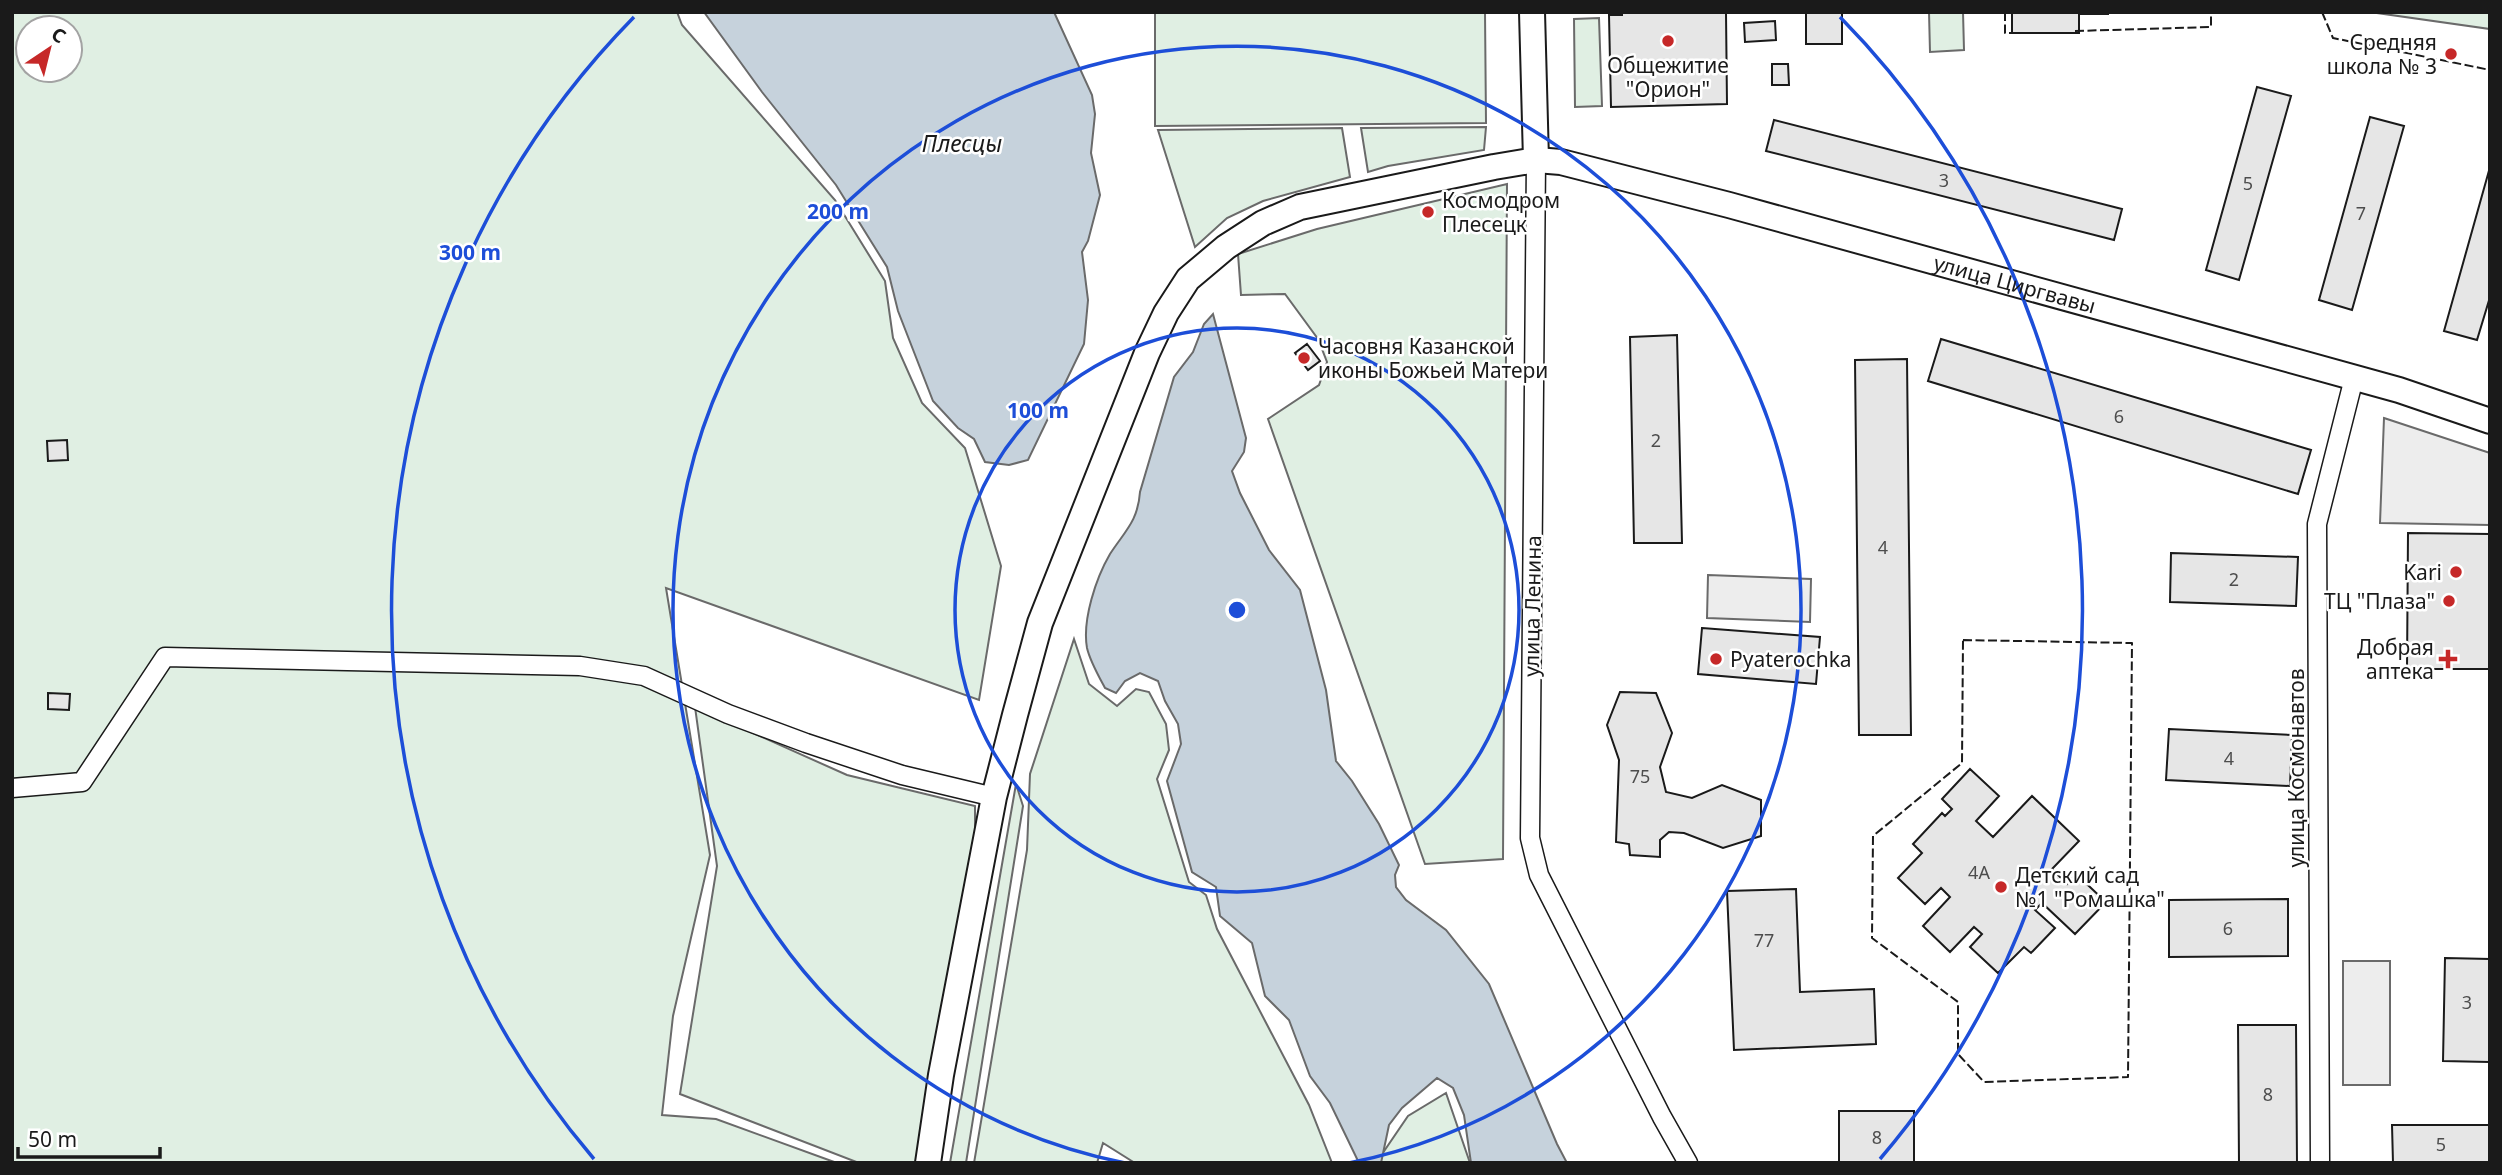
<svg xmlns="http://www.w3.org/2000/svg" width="2502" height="1175" font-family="'Noto Sans',sans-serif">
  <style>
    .green { fill: #e0efe3; stroke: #6a6a6a; stroke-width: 2; fill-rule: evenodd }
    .parking { fill: #ededed; stroke: #6a6a6a; stroke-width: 2 }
    .water { fill: #c6d2dc; stroke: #6a6a6a; stroke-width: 2 }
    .building { fill: #e6e6e6; stroke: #1a1a1a; stroke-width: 2 }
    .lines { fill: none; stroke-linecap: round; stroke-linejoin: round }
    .street-casing { stroke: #1a1a1a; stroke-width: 21 }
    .secondary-casing { stroke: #1a1a1a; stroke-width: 28 }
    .street { stroke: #fff; stroke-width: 18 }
    .secondary { stroke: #fff; stroke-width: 24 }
    .fence { stroke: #1a1a1a; stroke-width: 2; stroke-dasharray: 9 3.5; stroke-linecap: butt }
    .ring { fill: none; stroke: #1d4ed8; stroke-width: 3.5 }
    .poi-dot { fill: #c62828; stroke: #fff; stroke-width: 2.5 }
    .labels { text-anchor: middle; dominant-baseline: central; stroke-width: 5; stroke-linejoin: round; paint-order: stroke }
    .number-label { font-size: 18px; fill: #4d4d4d }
    .poi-label { font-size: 21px; fill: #1a1a1a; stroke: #fff; text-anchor: end }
    .street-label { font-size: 21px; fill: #1a1a1a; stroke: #fff }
    .water-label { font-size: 23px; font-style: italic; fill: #1a1a1a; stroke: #fff }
    .centre { fill: #1d4ed8; stroke: #fff; stroke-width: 3.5 }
    .ring-label { font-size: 21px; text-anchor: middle; font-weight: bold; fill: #1d4ed8; stroke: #fff; stroke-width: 5; stroke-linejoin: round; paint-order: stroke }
  </style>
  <rect width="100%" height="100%" fill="#fff"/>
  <path class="green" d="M 12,12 L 677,12 L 682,25 L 835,200 L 885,281 L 893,338 L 922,403 L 965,448 L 1001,566 L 979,700 L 666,588 L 710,855 L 673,1016 L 662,1115 L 716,1119 L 837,1163 L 12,1163 ZM 28,28 L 70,28 L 70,70 L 28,70 Z
    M 1155,12 L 1485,12 L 1486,123 L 1155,126 Z
    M 1929,12 L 1963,12 L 1964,50 L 1930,52 Z
    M 2376,12 L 2490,12 L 2490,29 L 2377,13 Z
    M 1599,18 L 1602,106 L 1575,107 L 1574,19 Z
    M 1486,127 L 1484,150 L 1388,166 L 1368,172 L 1361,128 Z
    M 1342,128 L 1350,177 L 1263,201 L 1227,218 L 1195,247 L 1158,130 Z
    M 1507,184 L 1503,859 L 1425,864 L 1268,419 L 1319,385 L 1327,362 L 1318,339 L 1285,294 L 1241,295 L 1238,254 L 1317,229 Z
    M 1074,639 L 1089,684 L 1117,706 L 1136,689 L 1149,692 L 1166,724 L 1169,750 L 1157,779 L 1189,882 L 1206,895 L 1217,929 L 1309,1105 L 1332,1163 L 1135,1163 L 1103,1143 L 1097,1163 L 974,1163 L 1027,850 L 1030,774 Z
    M 695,707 L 847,775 L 975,806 L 975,839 L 917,1163 L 859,1163 L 680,1094 L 717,866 Z
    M 1016,784 L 1023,806 L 966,1163 L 950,1163 Z
    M 1446,1093 L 1470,1163 L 1376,1163 L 1408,1116 Z"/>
  <path class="parking" d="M 2384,418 L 2490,453 L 2490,525 L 2380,523 Z
    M 1708,575 L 1811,579 L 1810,622 L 1707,618 Z
    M 2343,961 L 2390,961 L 2390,1085 L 2343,1085 Z"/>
  <path class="water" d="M 704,12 L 1054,12 L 1092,95 L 1095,114 L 1091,153 L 1100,195 L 1088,241 L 1082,252 L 1088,300 L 1084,344 L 1028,460 L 1009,465 L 985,462 L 974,439 L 958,428 L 933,401 L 898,311 L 887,267 L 836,185 L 762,92 Z
    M 1213,314 L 1246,438 L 1244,452 L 1232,471 L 1240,493 L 1269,550 L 1300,590 L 1326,690 L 1336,761 L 1352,781 L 1379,824 L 1399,865 L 1395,875 L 1396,887 L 1406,900 L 1446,930 L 1489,984 L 1557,1144 L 1567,1163 L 1471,1163 L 1464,1115 L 1453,1088 L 1437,1078 L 1402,1108 L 1389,1125 L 1381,1163 L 1359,1163 L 1330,1103 L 1310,1076 L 1289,1020 L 1265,996 L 1252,943 L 1220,916 L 1216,887 L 1192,872 L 1167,781 L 1181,744 L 1178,724 L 1165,701 L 1158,681 L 1140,673 L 1125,681 L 1116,693 L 1105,688 C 1098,675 1090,661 1087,648 C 1082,620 1096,578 1110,554 C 1125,531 1138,521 1140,492 L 1174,377 L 1193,352 L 1204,324 Z"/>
  <path class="building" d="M 1622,12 L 1726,13 L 1727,104 L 1611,107 L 1609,15 L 1622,15 Z
    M 1806,12 L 1842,12 L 1842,44 L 1806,44 Z
    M 2012,12 L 2108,12 L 2108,14 L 2079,14 L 2079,33 L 2012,33 Z
    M 1775,21 L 1776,40 L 1745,42 L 1744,23 Z
    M 1772,64 L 1788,64 L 1789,85 L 1772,85 Z
    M 2257,87 L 2291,96 L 2239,280 L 2206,270 Z
    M 2370,117 L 2404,126 L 2352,310 L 2319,300 Z
    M 1774,120 L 2122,209 L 2114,240 L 1766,151 Z
    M 2490,167 L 2490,297 L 2477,340 L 2444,331 Z
    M 1677,335 L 1682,543 L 1634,543 L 1630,337 Z
    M 1941,339 L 2311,450 L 2298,494 L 1928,381 Z
    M 1307,344 L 1320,361 L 1308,370 L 1295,353 Z
    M 1907,359 L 1911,735 L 1859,735 L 1855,360 Z
    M 67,440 L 68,460 L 48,461 L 47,441 Z
    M 2408,533 L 2490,534 L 2490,669 L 2407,669 Z
    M 2171,553 L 2298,557 L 2296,606 L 2170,602 Z
    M 1702,628 L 1820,637 L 1816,684 L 1698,674 Z
    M 1620,692 L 1656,693 L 1672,733 L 1660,767 L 1666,792 L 1692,798 L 1722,785 L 1761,800 L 1761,836 L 1723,848 L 1684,833 L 1669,832 L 1660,840 L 1660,857 L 1630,855 L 1629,844 L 1616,842 L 1619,760 L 1607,725 Z
    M 48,693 L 70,694 L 69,710 L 48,709 Z
    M 2169,729 L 2292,735 L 2290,786 L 2166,780 Z
    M 1970,769 L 1999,796 L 1976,821 L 1993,837 L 2032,796 L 2079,841 L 2052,869 L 2067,884 L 2076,874 L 2106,902 L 2075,934 L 2042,903 L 2035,910 L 2055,928 L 2031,953 L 2024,947 L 1998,973 L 1970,947 L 1982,934 L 1974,927 L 1950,952 L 1923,926 L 1950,897 L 1941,888 L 1925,904 L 1898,878 L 1922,853 L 1913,844 L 1942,813 L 1945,816 L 1952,809 L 1942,799 Z
    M 1796,889 L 1800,992 L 1874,989 L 1876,1044 L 1734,1050 L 1727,891 Z
    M 2288,899 L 2288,956 L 2169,957 L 2169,900 Z
    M 2445,958 L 2490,959 L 2489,1062 L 2443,1061 Z
    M 2238,1025 L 2296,1025 L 2297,1163 L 2239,1163 Z
    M 1839,1111 L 1914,1111 L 1914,1163 L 1839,1163 Z
    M 2392,1125 L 2490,1125 L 2490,1163 L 2393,1163 Z"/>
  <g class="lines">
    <g class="street-casing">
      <path id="street" d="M 1536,160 L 1530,838 L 1539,875 L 1662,1117 L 1688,1163
        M 12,788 L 82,782 L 165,657 L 580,666 L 644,676 L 728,714 L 806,743 L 902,775 L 994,797
        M 2320,1163 L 2317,524 L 2354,378"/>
    </g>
    <g class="secondary-casing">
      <g id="secondary">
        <path d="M 1532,12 L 1536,160"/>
        <path id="s1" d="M 928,1163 L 941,1075 L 994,797 L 1015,715 L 1040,623 L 1147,353 L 1166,313 L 1188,279 L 1226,247 L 1263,223 L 1300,207 L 1494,167 L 1536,160 L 1561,162 L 1729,205 L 2399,390 L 2490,421"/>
      </g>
    </g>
    <use href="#street" class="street"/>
    <use href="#secondary" class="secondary"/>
    <path class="fence" d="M 2005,12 L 2005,33 L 2015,33
      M 2322,12 L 2333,38 L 2490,70
      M 2075,31 L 2211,27 L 2211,12
      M 1963,640 L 2132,643 L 2128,1077 L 1984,1082 L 1958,1054 L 1958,1002 L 1872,938 L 1873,836 L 1962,763 Z"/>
  </g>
  <g class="ring">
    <circle cx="1237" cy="610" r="282"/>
    <path d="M1125 1163A564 564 0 1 1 1349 1163"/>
    <path d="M594 1159A846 846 0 0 1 634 17M1840 17A846 846 0 0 1 1880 1159"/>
  </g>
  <g class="poi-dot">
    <circle cx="1668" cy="41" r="7"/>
    <circle cx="2451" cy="54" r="7"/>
    <circle cx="1428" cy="212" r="7"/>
    <circle cx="1304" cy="358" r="7"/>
    <circle cx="2456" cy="572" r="7"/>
    <circle cx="2449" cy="601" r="7"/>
    <circle cx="1716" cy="659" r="7"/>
    <path d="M2444.5 648.5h7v7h7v7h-7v7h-7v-7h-7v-7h7z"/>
    <circle cx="2001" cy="887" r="7"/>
  </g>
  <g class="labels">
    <g class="number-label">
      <text x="1944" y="180">3</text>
      <text x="2248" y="183">5</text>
      <text x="2361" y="213">7</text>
      <text x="2119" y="416">6</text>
      <text x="1656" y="440">2</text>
      <text x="1883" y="547">4</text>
      <text x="2234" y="579">2</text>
      <text x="2229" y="758">4</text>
      <text x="1640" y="776">75</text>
      <text x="1979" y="872">4А</text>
      <text x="2228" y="928">6</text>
      <text x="1764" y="940">77</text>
      <text x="2467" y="1002">3</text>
      <text x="2268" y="1094">8</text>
      <text x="1877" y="1137">8</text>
      <text x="2441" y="1144">5</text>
    </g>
    <g class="poi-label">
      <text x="2437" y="42">Средняя<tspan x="2437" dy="24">школа № 3</tspan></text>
      <text x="1668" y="65" text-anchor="middle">Общежитие<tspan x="1668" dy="24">"Орион"</tspan></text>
      <text x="1442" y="200" text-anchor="start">Космодром<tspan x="1442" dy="24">Плесецк</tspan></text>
      <text x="1318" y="346" text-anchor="start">Часовня Казанской<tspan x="1318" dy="24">иконы Божьей Матери</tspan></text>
      <text x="2442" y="572">Kari</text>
      <text x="2435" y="601">ТЦ "Плаза"</text>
      <text x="2434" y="647">Добрая<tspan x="2434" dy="24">аптека</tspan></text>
      <text x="1730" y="659" text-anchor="start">Pyaterochka</text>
      <text x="2015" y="875" text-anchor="start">Детский сад<tspan x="2015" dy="24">№1 "Ромашка"</tspan></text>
    </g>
    <g class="street-label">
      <text stroke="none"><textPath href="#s1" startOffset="1797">улица Циргвавы</textPath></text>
      <text transform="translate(1532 606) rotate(-89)">улица Ленина</text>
      <text transform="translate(2296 768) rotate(-90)">улица Космонавтов</text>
    </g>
    <g class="water-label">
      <text x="962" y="143">Плесцы</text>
    </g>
  </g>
  <circle cx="1237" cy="610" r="10" class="centre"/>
  <g class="ring-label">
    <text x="838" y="219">200 m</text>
    <text x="470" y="260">300 m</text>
    <text x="1038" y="418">100 m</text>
  </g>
  <rect width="2502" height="1175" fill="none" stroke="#1a1a1a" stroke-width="28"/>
  <g transform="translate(49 49) rotate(35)"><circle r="33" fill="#ffffff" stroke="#a3a3a3" stroke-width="2"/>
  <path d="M0-5L12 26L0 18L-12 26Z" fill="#c62828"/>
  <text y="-10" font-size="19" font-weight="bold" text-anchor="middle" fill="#1a1a1a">С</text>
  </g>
  <path d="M18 1147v10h142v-10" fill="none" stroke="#1a1a1a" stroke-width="3.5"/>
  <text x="28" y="1147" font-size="21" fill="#1a1a1a" stroke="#ffffff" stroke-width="5" paint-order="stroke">50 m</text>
</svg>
